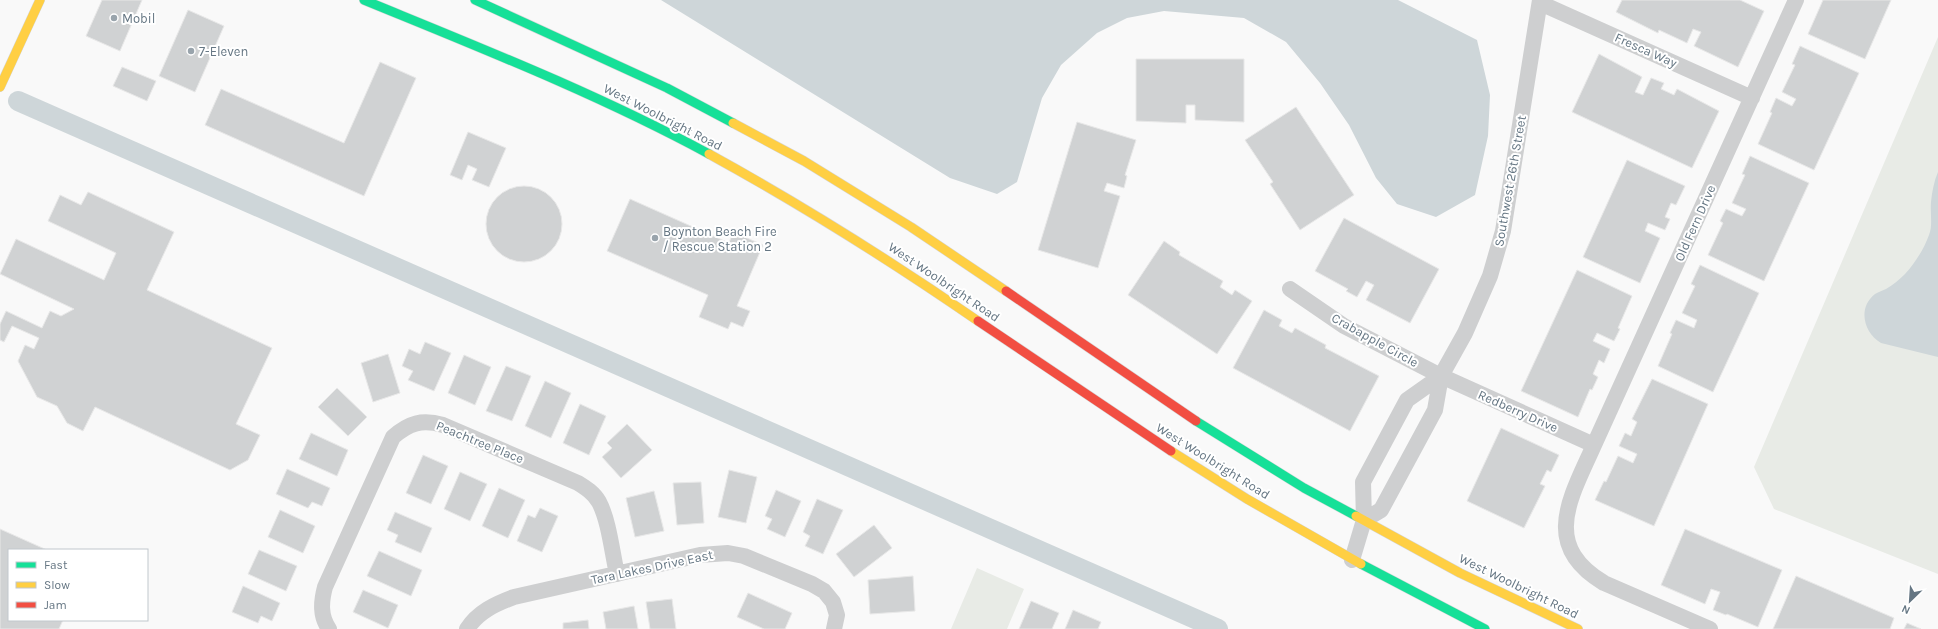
<svg xmlns="http://www.w3.org/2000/svg" width="1938" height="629" font-family="Karla,sans-serif">
  <style>
    .green { fill: #e8ebe6 }
    .water { fill: #ced6d9 }
    .lines { fill: none; stroke-linecap: round; stroke-linejoin: round }
    .canal { stroke: #ced6d9; stroke-width: 20 }
    .building { fill: #d0d2d3; stroke: #e8e8e8 }
    .fast-casing { stroke: #d5d6d7; stroke-width: 10 }
    .slow-casing { stroke: #d5d6d7; stroke-width: 10 }
    .jam-casing { stroke: #d5d6d7; stroke-width: 10 }
    .street { stroke: #cecfd0; stroke-width: 16 }
    .fast { stroke: #16e098; stroke-width: 9 }
    .slow { stroke: #ffcf43; stroke-width: 9 }
    .jam { stroke: #f24e42; stroke-width: 9 }
    .poi-dot { fill: #99a4ac; stroke: #fff; stroke-width: 1.5 }
    .labels { text-anchor: middle; dominant-baseline: central; stroke-width: 4; stroke-linejoin: round; paint-order: stroke }
    .poi-label { font-size: 13px; fill: #657683; stroke: #fff; text-anchor: start }
    .street-label { font-size: 13px; fill: #657683; stroke: #fff }
  </style>
  <rect width="100%" height="100%" fill="#f9f9f9"/>
  <path class="green" d="M 1938,37 L 1938,574 L 1774,509 L 1754,467 Z
    M 977,568 L 1024,589 L 1007,629 L 951,629 Z"/>
  <path class="water" d="M 661,0 L 1398,0 L 1477,40 L 1490,95 L 1488,136 L 1475,195 L 1436,217 L 1397,204 L 1376,178 L 1349,125 L 1320,83 L 1286,42 L 1244,18 L 1164,11 L 1127,18 L 1097,33 L 1061,65 L 1042,98 L 1017,182 L 997,194 L 950,178 Z
    M 1938,172 L 1938,357 L 1881,343 C 1864,333 1857,308 1875,294 C 1878,292 1882,291 1886,289 C 1893,285 1899,280 1905,274 C 1915,263 1924,249 1929,235 C 1933,225 1930,213 1931,202 C 1932,192 1934,181 1938,172 Z"/>
  <g class="lines">
    <path class="canal" d="M 18,101 L 1218,629"/>
  </g>
  <path class="building" d="M 102,0 L 142,0 L 120,51 L 86,36 Z
    M 1622,0 L 1740,0 L 1764,11 L 1738,67 L 1694,46 L 1701,32 L 1693,29 L 1687,43 L 1659,30 L 1658,33 L 1616,12 Z
    M 1823,0 L 1891,0 L 1865,59 L 1808,34 Z
    M 188,10 L 224,26 L 195,92 L 159,76 Z
    M 1800,46 L 1859,73 L 1814,170 L 1758,144 L 1772,113 L 1770,112 L 1776,98 L 1792,106 L 1796,99 L 1782,92 L 1795,65 L 1792,64 Z
    M 1599,54 L 1642,77 L 1635,92 L 1643,95 L 1651,78 L 1664,83 L 1661,89 L 1674,95 L 1677,89 L 1719,111 L 1692,168 L 1572,112 Z
    M 1136,59 L 1244,59 L 1244,122 L 1195,120 L 1195,105 L 1186,105 L 1186,123 L 1136,121 Z
    M 380,62 L 416,78 L 364,196 L 205,125 L 221,89 L 344,143 Z
    M 122,67 L 156,81 L 147,101 L 113,86 Z
    M 1296,107 L 1354,195 L 1300,230 L 1270,184 L 1273,182 L 1245,140 Z
    M 1077,122 L 1136,140 L 1125,175 L 1127,176 L 1124,188 L 1107,183 L 1104,191 L 1120,196 L 1098,268 L 1038,250 Z
    M 468,132 L 506,148 L 489,187 L 472,180 L 477,169 L 468,165 L 462,180 L 450,175 Z
    M 1750,156 L 1809,183 L 1764,281 L 1708,255 L 1723,223 L 1720,221 L 1726,209 L 1742,216 L 1746,209 L 1732,203 L 1745,175 L 1742,174 Z
    M 1627,160 L 1685,186 L 1676,205 L 1671,203 L 1665,217 L 1670,219 L 1665,230 L 1648,223 L 1645,231 L 1660,238 L 1640,283 L 1583,257 Z
    M486 224a38 38 0 1 1 76 0a38 38 0 1 1-76 0Z
    M 88,192 L 174,232 L 147,290 L 272,348 L 236,424 L 260,435 L 248,460 L 230,470 L 95,407 L 83,431 L 67,423 L 57,406 L 37,397 L 18,361 L 25,345 L 34,349 L 39,338 L 12,326 L 4,342 L 0,340 L 0,324 L 6,311 L 42,328 L 50,311 L 61,316 L 74,309 L 0,274 L 16,239 L 104,280 L 116,253 L 48,221 L 60,195 L 81,205 Z
    M 630,199 L 729,243 L 733,232 L 763,245 L 737,306 L 750,311 L 743,327 L 731,322 L 728,329 L 699,317 L 708,295 L 607,251 Z
    M 1344,218 L 1439,269 L 1410,323 L 1366,300 L 1374,285 L 1366,281 L 1357,297 L 1346,291 L 1348,289 L 1315,271 Z
    M 1164,241 L 1180,252 L 1179,255 L 1223,281 L 1220,287 L 1232,295 L 1235,290 L 1252,301 L 1217,354 L 1128,295 Z
    M 1700,265 L 1759,293 L 1713,392 L 1658,366 L 1672,334 L 1670,333 L 1676,320 L 1694,328 L 1697,320 L 1682,313 L 1695,286 L 1691,284 Z
    M 1577,270 L 1632,296 L 1618,328 L 1620,329 L 1614,341 L 1597,333 L 1593,341 L 1610,349 L 1604,363 L 1599,360 L 1593,374 L 1598,377 L 1592,390 L 1590,389 L 1578,417 L 1521,391 Z
    M 1264,310 L 1282,320 L 1279,326 L 1292,333 L 1295,328 L 1326,345 L 1325,348 L 1379,376 L 1350,431 L 1233,368 Z
    M 425,342 L 451,353 L 434,391 L 408,380 L 413,371 L 402,366 L 409,349 L 420,354 Z
    M 388,354 L 400,393 L 373,402 L 361,363 Z
    M 464,355 L 491,367 L 475,405 L 448,393 Z
    M 506,366 L 531,376 L 512,421 L 486,411 Z
    M 1652,379 L 1708,404 L 1654,526 L 1595,500 L 1604,481 L 1606,482 L 1618,456 L 1633,463 L 1637,454 L 1619,446 L 1625,433 L 1631,436 L 1637,422 L 1632,419 Z
    M 545,381 L 571,393 L 551,438 L 525,426 Z
    M 337,388 L 367,417 L 348,436 L 318,407 Z
    M 580,404 L 606,416 L 589,455 L 563,443 Z
    M 627,424 L 652,450 L 621,478 L 602,457 L 612,448 L 607,443 Z
    M 1501,428 L 1559,455 L 1551,472 L 1547,470 L 1540,484 L 1545,486 L 1524,528 L 1467,501 Z
    M 311,433 L 348,450 L 337,476 L 299,459 Z
    M 423,455 L 448,466 L 431,504 L 406,493 Z
    M 287,469 L 330,488 L 322,506 L 312,502 L 308,508 L 276,494 Z
    M 729,470 L 757,477 L 746,523 L 718,517 Z
    M 460,472 L 487,484 L 470,521 L 444,509 Z
    M 701,482 L 704,523 L 677,525 L 673,483 Z
    M 499,488 L 525,500 L 508,538 L 482,526 Z
    M 776,490 L 801,501 L 785,537 L 767,529 L 772,519 L 765,516 Z
    M 654,491 L 664,531 L 635,537 L 626,498 Z
    M 817,499 L 843,510 L 823,554 L 805,546 L 810,536 L 803,532 Z
    M 540,508 L 558,516 L 542,552 L 517,541 L 528,515 L 535,518 Z
    M 280,510 L 315,526 L 303,553 L 268,537 Z
    M 395,512 L 432,528 L 421,553 L 395,542 L 398,535 L 387,530 Z
    M 874,525 L 892,548 L 854,577 L 836,554 Z
    M 0,529 L 47,550 L 9,550 L 9,620 L 63,620 L 59,629 L 0,629 Z
    M 1685,529 L 1782,570 L 1758,627 L 1727,614 L 1726,615 L 1713,610 L 1720,592 L 1711,589 L 1705,604 L 1661,585 Z
    M 259,550 L 297,566 L 286,591 L 248,574 Z
    M 379,551 L 422,570 L 411,596 L 367,576 Z
    M 913,576 L 915,611 L 870,614 L 868,580 Z
    M 1796,576 L 1894,618 L 1890,629 L 1773,629 Z
    M 243,586 L 280,603 L 272,621 L 261,616 L 258,623 L 232,612 Z
    M 363,590 L 398,605 L 388,628 L 353,612 Z
    M 748,593 L 792,613 L 785,629 L 764,629 L 737,617 Z
    M 672,599 L 676,629 L 650,629 L 646,602 Z
    M 1031,601 L 1059,613 L 1052,629 L 1019,629 Z
    M 634,606 L 638,629 L 606,629 L 603,612 Z
    M 1073,610 L 1101,622 L 1098,629 L 1065,629 Z
    M 588,620 L 589,629 L 563,629 L 563,623 Z
    M 1907,623 L 1921,629 L 1904,629 Z"/>
  <g class="lines">
    <g class="fast-casing">
      <path id="fast" d="M 364,0 C 481,48 598,94 709,154
        M 475,0 L 667,88 L 733,123
        M 1196,421 L 1304,488 L 1356,516
        M 1361,564 L 1485,629"/>
    </g>
    <g class="slow-casing">
      <path id="slow" d="M 0,87 L 40,0
        M 733,123 L 804,161 L 911,227 L 1006,291
        M 709,154 C 802,205 891,261 978,321
        M 1171,451 L 1247,499 L 1361,564
        M 1356,516 L 1460,573 L 1578,629"/>
    </g>
    <g class="jam-casing">
      <path id="jam" d="M 1006,291 L 1196,421
        M 978,321 L 1171,451"/>
    </g>
    <path class="street" d="M 1540,3 L 1752,98
      M 1290,289 L 1344,326 L 1441,376 L 1594,445
      M 1364,520 L 1381,510 L 1435,410 L 1441,376 L 1465,333 L 1490,276 L 1503,231 L 1540,0
      M 1352,560 L 1364,520 L 1363,482 L 1407,400 L 1441,376
      M 329,629 C 320,616 321,602 325,587 L 393,437 C 409,423 422,419 443,425 L 578,483 C 586,488 594,493 599,502 C 609,521 612,552 617,574
      M 467,629 C 478,612 495,604 514,597 L 700,555 L 728,553 L 744,556 L 812,584 L 824,591 L 833,602 L 837,615 L 834,629
      M 1710,629 L 1604,583 C 1540,545 1571,497 1594,445 L 1796,0"/>
    <use href="#fast" class="fast"/>
    <use href="#slow" class="slow"/>
    <use href="#jam" class="jam"/>
  </g>
  <g class="poi-dot">
    <circle cx="114" cy="18" r="4"/>
    <circle cx="191" cy="51" r="4"/>
    <circle cx="655" cy="238" r="4"/>
  </g>
  <g class="labels">
    <g class="poi-label">
      <text x="122" y="18">Mobil</text>
      <text x="199" y="51">7-Eleven</text>
      <text x="663" y="231">Boynton Beach Fire<tspan x="663" dy="15">/ Rescue Station 2</tspan></text>
    </g>
    <g class="street-label">
      <text transform="translate(1646 50) rotate(24)">Fresca Way</text>
      <text transform="translate(663 117) rotate(27)">West Woolbright Road</text>
      <text transform="translate(1510 181) rotate(-80)">Southwest 26th Street</text>
      <text transform="translate(1695 223) rotate(-66)">Old Fern Drive</text>
      <text transform="translate(944 282) rotate(34)">West Woolbright Road</text>
      <text transform="translate(1375 340) rotate(29)">Crabapple Circle</text>
      <text transform="translate(1518 411) rotate(24)">Redberry Drive</text>
      <text transform="translate(480 442) rotate(22)">Peachtree Place</text>
      <text transform="translate(1213 461) rotate(32)">West Woolbright Road</text>
      <text transform="translate(652 567) rotate(-12)">Tara Lakes Drive East</text>
      <text transform="translate(1519 586) rotate(26)">West Woolbright Road</text>
    </g>
  </g>
  <rect x="8" y="549" width="140" height="72" fill="#ffffff" stroke="#c1c8cd"/>
  <rect x="16" y="562" width="20" height="6" fill="#16e098" stroke="#c1c8cd"/>
  <text x="44" y="569" font-size="12" fill="#657683">Fast</text>
  <rect x="16" y="582" width="20" height="6" fill="#ffcf43" stroke="#c1c8cd"/>
  <text x="44" y="589" font-size="12" fill="#657683">Slow</text>
  <rect x="16" y="602" width="20" height="6" fill="#f24e42" stroke="#c1c8cd"/>
  <text x="44" y="609" font-size="12" fill="#657683">Jam</text>
  <g transform="translate(1910 601) rotate(205)" stroke="#ffffff" stroke-width="3" paint-order="stroke">
  <path d="M0-3L7 15L0 10L-7 15Z" fill="#657683"/>
  <text y="-6" font-size="11" font-weight="bold" text-anchor="middle" fill="#657683">N</text>
  </g>
</svg>
